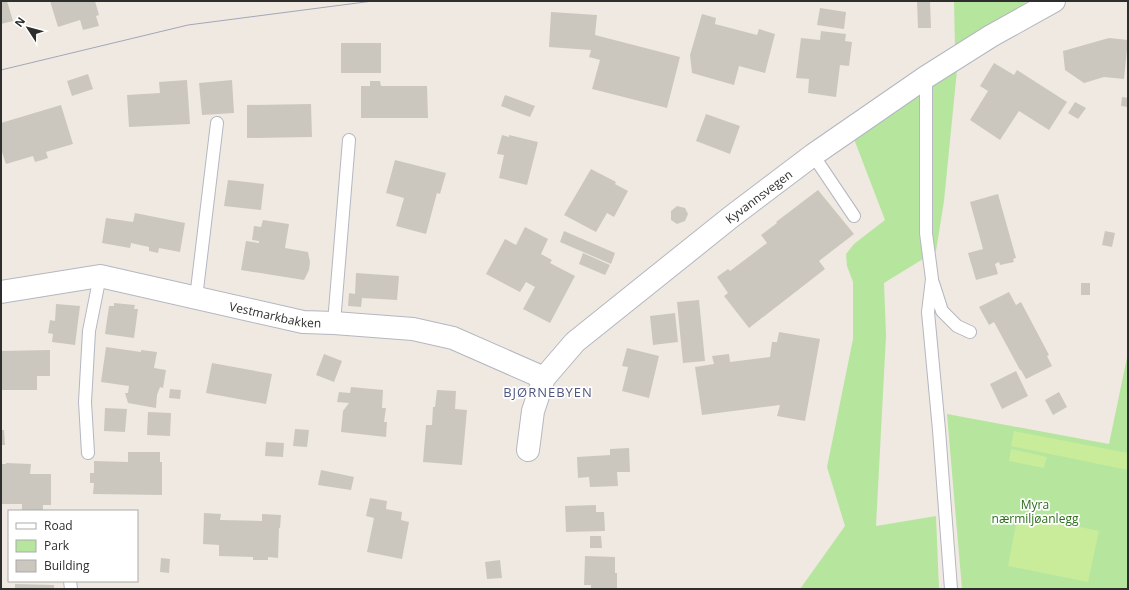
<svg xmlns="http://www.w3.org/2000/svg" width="1129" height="590" font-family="'Open Sans',sans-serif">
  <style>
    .green { fill: #b6e59e }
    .pitch { fill: #c9ec9a }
    .building { fill: #cbc7bf }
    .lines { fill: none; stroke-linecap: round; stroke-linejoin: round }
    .lane-casing { stroke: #b4b7c1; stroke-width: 14 }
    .street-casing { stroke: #b4b7c1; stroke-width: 24 }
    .lane { stroke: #fff; stroke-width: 12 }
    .street { stroke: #fff; stroke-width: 22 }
    .tram { stroke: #a3a6b8; stroke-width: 1 }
    .labels { text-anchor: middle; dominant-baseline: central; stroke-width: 3.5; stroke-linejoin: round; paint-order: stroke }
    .street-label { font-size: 12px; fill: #2e2e2e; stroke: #fff }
    .park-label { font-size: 12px; fill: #2c6e1b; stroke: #fff }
    .neighbourhood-label { font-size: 13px; letter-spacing: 1px; fill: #4d5680; stroke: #fff }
  </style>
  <rect width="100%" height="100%" fill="#efe9e1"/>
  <path class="green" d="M 954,1 L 1028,1 L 1015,11 L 955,47 Z
    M 957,70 L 944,201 L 936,251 L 884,283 L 886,336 L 876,526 L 936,516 L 939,589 L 800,589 L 845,526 L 827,467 L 853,339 L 853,282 L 847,266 L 846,254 L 854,244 L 885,220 L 854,139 Z
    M 1128,353 L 1128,589 L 962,589 L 947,414 L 1109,444 Z"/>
  <path class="pitch" d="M 1014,431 L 1128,453 L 1128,470 L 1011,446 Z
    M 1011,449 L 1047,457 L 1044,468 L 1009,461 Z
    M 1018,514 L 1099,531 L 1088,582 L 1008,566 Z"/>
  <path class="building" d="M 1,1 L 7,1 L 13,21 L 1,24 Z
    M 50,1 L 95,1 L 99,15 L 96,16 L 99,26 L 83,30 L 80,20 L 58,27 Z
    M 917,1 L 930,1 L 931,28 L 918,28 Z
    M 820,8 L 846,12 L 844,29 L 817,25 Z
    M 551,12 L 597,15 L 595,35 L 680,57 L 667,108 L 592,89 L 600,60 L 589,57 L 591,50 L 549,47 Z
    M 702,14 L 716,18 L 715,24 L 757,35 L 759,29 L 775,34 L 765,73 L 739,66 L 734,85 L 692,73 L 690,55 Z
    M 821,31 L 846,34 L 845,41 L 852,42 L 849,66 L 840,65 L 836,97 L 808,93 L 809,79 L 796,78 L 801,38 L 820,40 Z
    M 1109,38 L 1128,40 L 1124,79 L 1104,77 L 1084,83 L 1065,70 L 1063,51 Z
    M 341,43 L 381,43 L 381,73 L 341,73 Z
    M 994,63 L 1014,75 L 1017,70 L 1067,102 L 1049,130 L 1019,111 L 1000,140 L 970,120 L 988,91 L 980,86 Z
    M 88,74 L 93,89 L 72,96 L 67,81 Z
    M 187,80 L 190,124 L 129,127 L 127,95 L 160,93 L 159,82 Z
    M 232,80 L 234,113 L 202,115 L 199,83 Z
    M 370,81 L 380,81 L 381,86 L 427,86 L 428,118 L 361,118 L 361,86 L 370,86 Z
    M 505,95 L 535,106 L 530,117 L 501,106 Z
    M 1122,97 L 1128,98 L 1128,107 L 1121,106 Z
    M 1075,102 L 1086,108 L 1078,119 L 1068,113 Z
    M 311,104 L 312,137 L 247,138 L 247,105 Z
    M 61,105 L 73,144 L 46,152 L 48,158 L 42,160 L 35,162 L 33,156 L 6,164 L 1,149 L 1,123 Z
    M 706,114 L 740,126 L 730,154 L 696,141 Z
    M 502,135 L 509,137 L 509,135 L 538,142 L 527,185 L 499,178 L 504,155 L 497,154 Z
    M 395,160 L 446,173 L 440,194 L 437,193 L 426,234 L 396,226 L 404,198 L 386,193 Z
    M 591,169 L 616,182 L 615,184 L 628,191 L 614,217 L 607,213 L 596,232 L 564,215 Z
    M 228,180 L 264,184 L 261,210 L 224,206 Z
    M 818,190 L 854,234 L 819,261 L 825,269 L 749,328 L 724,296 L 728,293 L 717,277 L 728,269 L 730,271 L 767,243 L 761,235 L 777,223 L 776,222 Z
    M 998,194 L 1016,258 L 1013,259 L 1014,262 L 1000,265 L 999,262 L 995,264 L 998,274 L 976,280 L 968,253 L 983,249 L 970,202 Z
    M 677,206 L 685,208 L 688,214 L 685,221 L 677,224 L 671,220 L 671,211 Z
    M 135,213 L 185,223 L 180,252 L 159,248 L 158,253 L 149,251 L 149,247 L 131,243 L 130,248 L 102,243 L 106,218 L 133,222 Z
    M 263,220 L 289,224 L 285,248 L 308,252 L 310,262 L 309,270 L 304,280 L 241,270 L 246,241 L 259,243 L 259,241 L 252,240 L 254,226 L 261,227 Z
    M 525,227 L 548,239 L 541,254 L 552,260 L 550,263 L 575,276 L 550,323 L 523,309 L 535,287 L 526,282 L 520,292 L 486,274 L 505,239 L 516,245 Z
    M 564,231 L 615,253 L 611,264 L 560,242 Z
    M 1105,231 L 1115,233 L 1112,247 L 1102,245 Z
    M 583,253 L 610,265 L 605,275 L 579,264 Z
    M 356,273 L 399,276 L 397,300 L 362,298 L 361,307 L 348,306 L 349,293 L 355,294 Z
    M 1081,283 L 1090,283 L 1090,295 L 1081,295 Z
    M 1009,292 L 1016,305 L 1021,302 L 1049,355 L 1047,356 L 1052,366 L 1026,379 L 1021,370 L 1020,370 L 994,322 L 989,325 L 979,307 Z
    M 699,300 L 705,361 L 683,363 L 677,302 Z
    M 114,303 L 135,305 L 134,309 L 138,309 L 134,338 L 105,334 L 109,306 L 114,306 Z
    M 56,304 L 80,306 L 75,345 L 52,342 L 53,334 L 48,333 L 50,320 L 55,321 Z
    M 675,313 L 678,342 L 653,345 L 650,316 Z
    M 779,332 L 820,339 L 805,421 L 777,416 L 780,405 L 702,415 L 695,367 L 714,364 L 712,356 L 729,354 L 730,362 L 770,357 L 772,342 L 777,342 Z
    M 106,347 L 141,352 L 141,350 L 157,352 L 154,368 L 166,370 L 163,388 L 160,387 L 157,395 L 156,408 L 128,403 L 125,393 L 128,393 L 129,386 L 101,382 Z
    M 627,348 L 659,356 L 649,398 L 622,391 L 628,367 L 622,366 Z
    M 50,350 L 50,376 L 37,376 L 37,390 L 1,390 L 1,351 Z
    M 324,354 L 342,361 L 334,382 L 316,375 Z
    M 212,363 L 272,374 L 266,404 L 206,393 Z
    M 1016,371 L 1028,396 L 1002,409 L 990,384 Z
    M 351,387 L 383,390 L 382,408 L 386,408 L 384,422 L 387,422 L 386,437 L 341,432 L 343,411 L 349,403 L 337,402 L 339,392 L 350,393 Z
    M 170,389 L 181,390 L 180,399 L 169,398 Z
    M 437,390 L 456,391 L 455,409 L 467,410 L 462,465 L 423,462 L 426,425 L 432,425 L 433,407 L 435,407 Z
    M 1059,392 L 1067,407 L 1053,415 L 1045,400 Z
    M 105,408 L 127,409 L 125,432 L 104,431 Z
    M 148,412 L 171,413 L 170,436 L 147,435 Z
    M 295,429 L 309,430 L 307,447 L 293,446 Z
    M 1,430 L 4,430 L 5,445 L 1,445 Z
    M 266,442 L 284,443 L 283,457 L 265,456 Z
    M 629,448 L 630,472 L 617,472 L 618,486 L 590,487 L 589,477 L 578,478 L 577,457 L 610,455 L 610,449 Z
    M 128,452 L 160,452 L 160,462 L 162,462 L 162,495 L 93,494 L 94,483 L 90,483 L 90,473 L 94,473 L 94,461 L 128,462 Z
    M 6,463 L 31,464 L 30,474 L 51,474 L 51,505 L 43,505 L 43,511 L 22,511 L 22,504 L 1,504 L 1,464 L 6,464 Z
    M 321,470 L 354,477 L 351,490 L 318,485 Z
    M 370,498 L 387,501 L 386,509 L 402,512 L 401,520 L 409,522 L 402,559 L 367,552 L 374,518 L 366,516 Z
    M 596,505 L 596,512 L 604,512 L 605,531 L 566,532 L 565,506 Z
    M 204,513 L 221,514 L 220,520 L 262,521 L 262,514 L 281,515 L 280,528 L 279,528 L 278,558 L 268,557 L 268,560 L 253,560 L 253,557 L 219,556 L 219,545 L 203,544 Z
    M 590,536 L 601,536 L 602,548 L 590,548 Z
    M 585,556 L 615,557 L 615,573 L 617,573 L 617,589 L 591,589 L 591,585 L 584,585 Z
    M 161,558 L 170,559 L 169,573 L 160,572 Z
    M 500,560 L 502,578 L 487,579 L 485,562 Z
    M 15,584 L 54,585 L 54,589 L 15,589 Z"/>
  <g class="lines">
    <g class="lane-casing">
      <path id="lane" d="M 926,77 L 926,233 L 932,279 L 928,312 L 939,430 L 951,589
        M 813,155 L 854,216
        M 933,283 L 942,311 L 957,326 L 970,332
        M 196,298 L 217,123
        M 334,323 L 349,140
        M 88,453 L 85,402 L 89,331 L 100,276
        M 70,581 L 71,589"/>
    </g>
    <g class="street-casing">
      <g id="street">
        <path id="s1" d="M 1,292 L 100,276 L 303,322 L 334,323 L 413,329 L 453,338 L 544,378"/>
        <path id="s2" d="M 528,450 L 533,411 L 544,378 L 575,342 L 731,217 L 813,155 L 926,77 L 991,36 L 1054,1"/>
      </g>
    </g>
    <use href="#lane" class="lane"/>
    <use href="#street" class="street"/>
    <path class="tram" d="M 1,70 L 188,25 L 373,1"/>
  </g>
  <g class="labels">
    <g class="street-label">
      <text stroke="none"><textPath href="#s2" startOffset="356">Kyvannsvegen</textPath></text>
      <text stroke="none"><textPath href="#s1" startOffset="280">Vestmarkbakken</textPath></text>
    </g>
    <g class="park-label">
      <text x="1035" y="504">Myra<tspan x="1035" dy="14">nærmiljøanlegg</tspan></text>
    </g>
    <g class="neighbourhood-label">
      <text x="548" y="392">BJØRNEBYEN</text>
    </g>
  </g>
  <rect width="1129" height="590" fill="none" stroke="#2e2e2e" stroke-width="4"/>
  <rect x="8" y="510" width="130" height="72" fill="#ffffff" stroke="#ababab"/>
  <rect x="16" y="523" width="20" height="6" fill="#ffffff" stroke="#ababab"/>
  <text x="44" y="530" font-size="12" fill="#2e2e2e">Road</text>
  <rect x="16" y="540" width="20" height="12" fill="#b6e59e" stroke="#ababab"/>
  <text x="44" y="550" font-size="12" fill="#2e2e2e">Park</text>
  <rect x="16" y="560" width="20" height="12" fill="#cbc7bf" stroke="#ababab"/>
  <text x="44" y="570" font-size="12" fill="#2e2e2e">Building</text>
  <g transform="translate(28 28) rotate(306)" stroke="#ffffff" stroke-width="3" paint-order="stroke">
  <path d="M0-3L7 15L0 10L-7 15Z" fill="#2e2e2e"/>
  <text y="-6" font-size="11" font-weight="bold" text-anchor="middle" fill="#2e2e2e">N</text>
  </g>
</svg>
